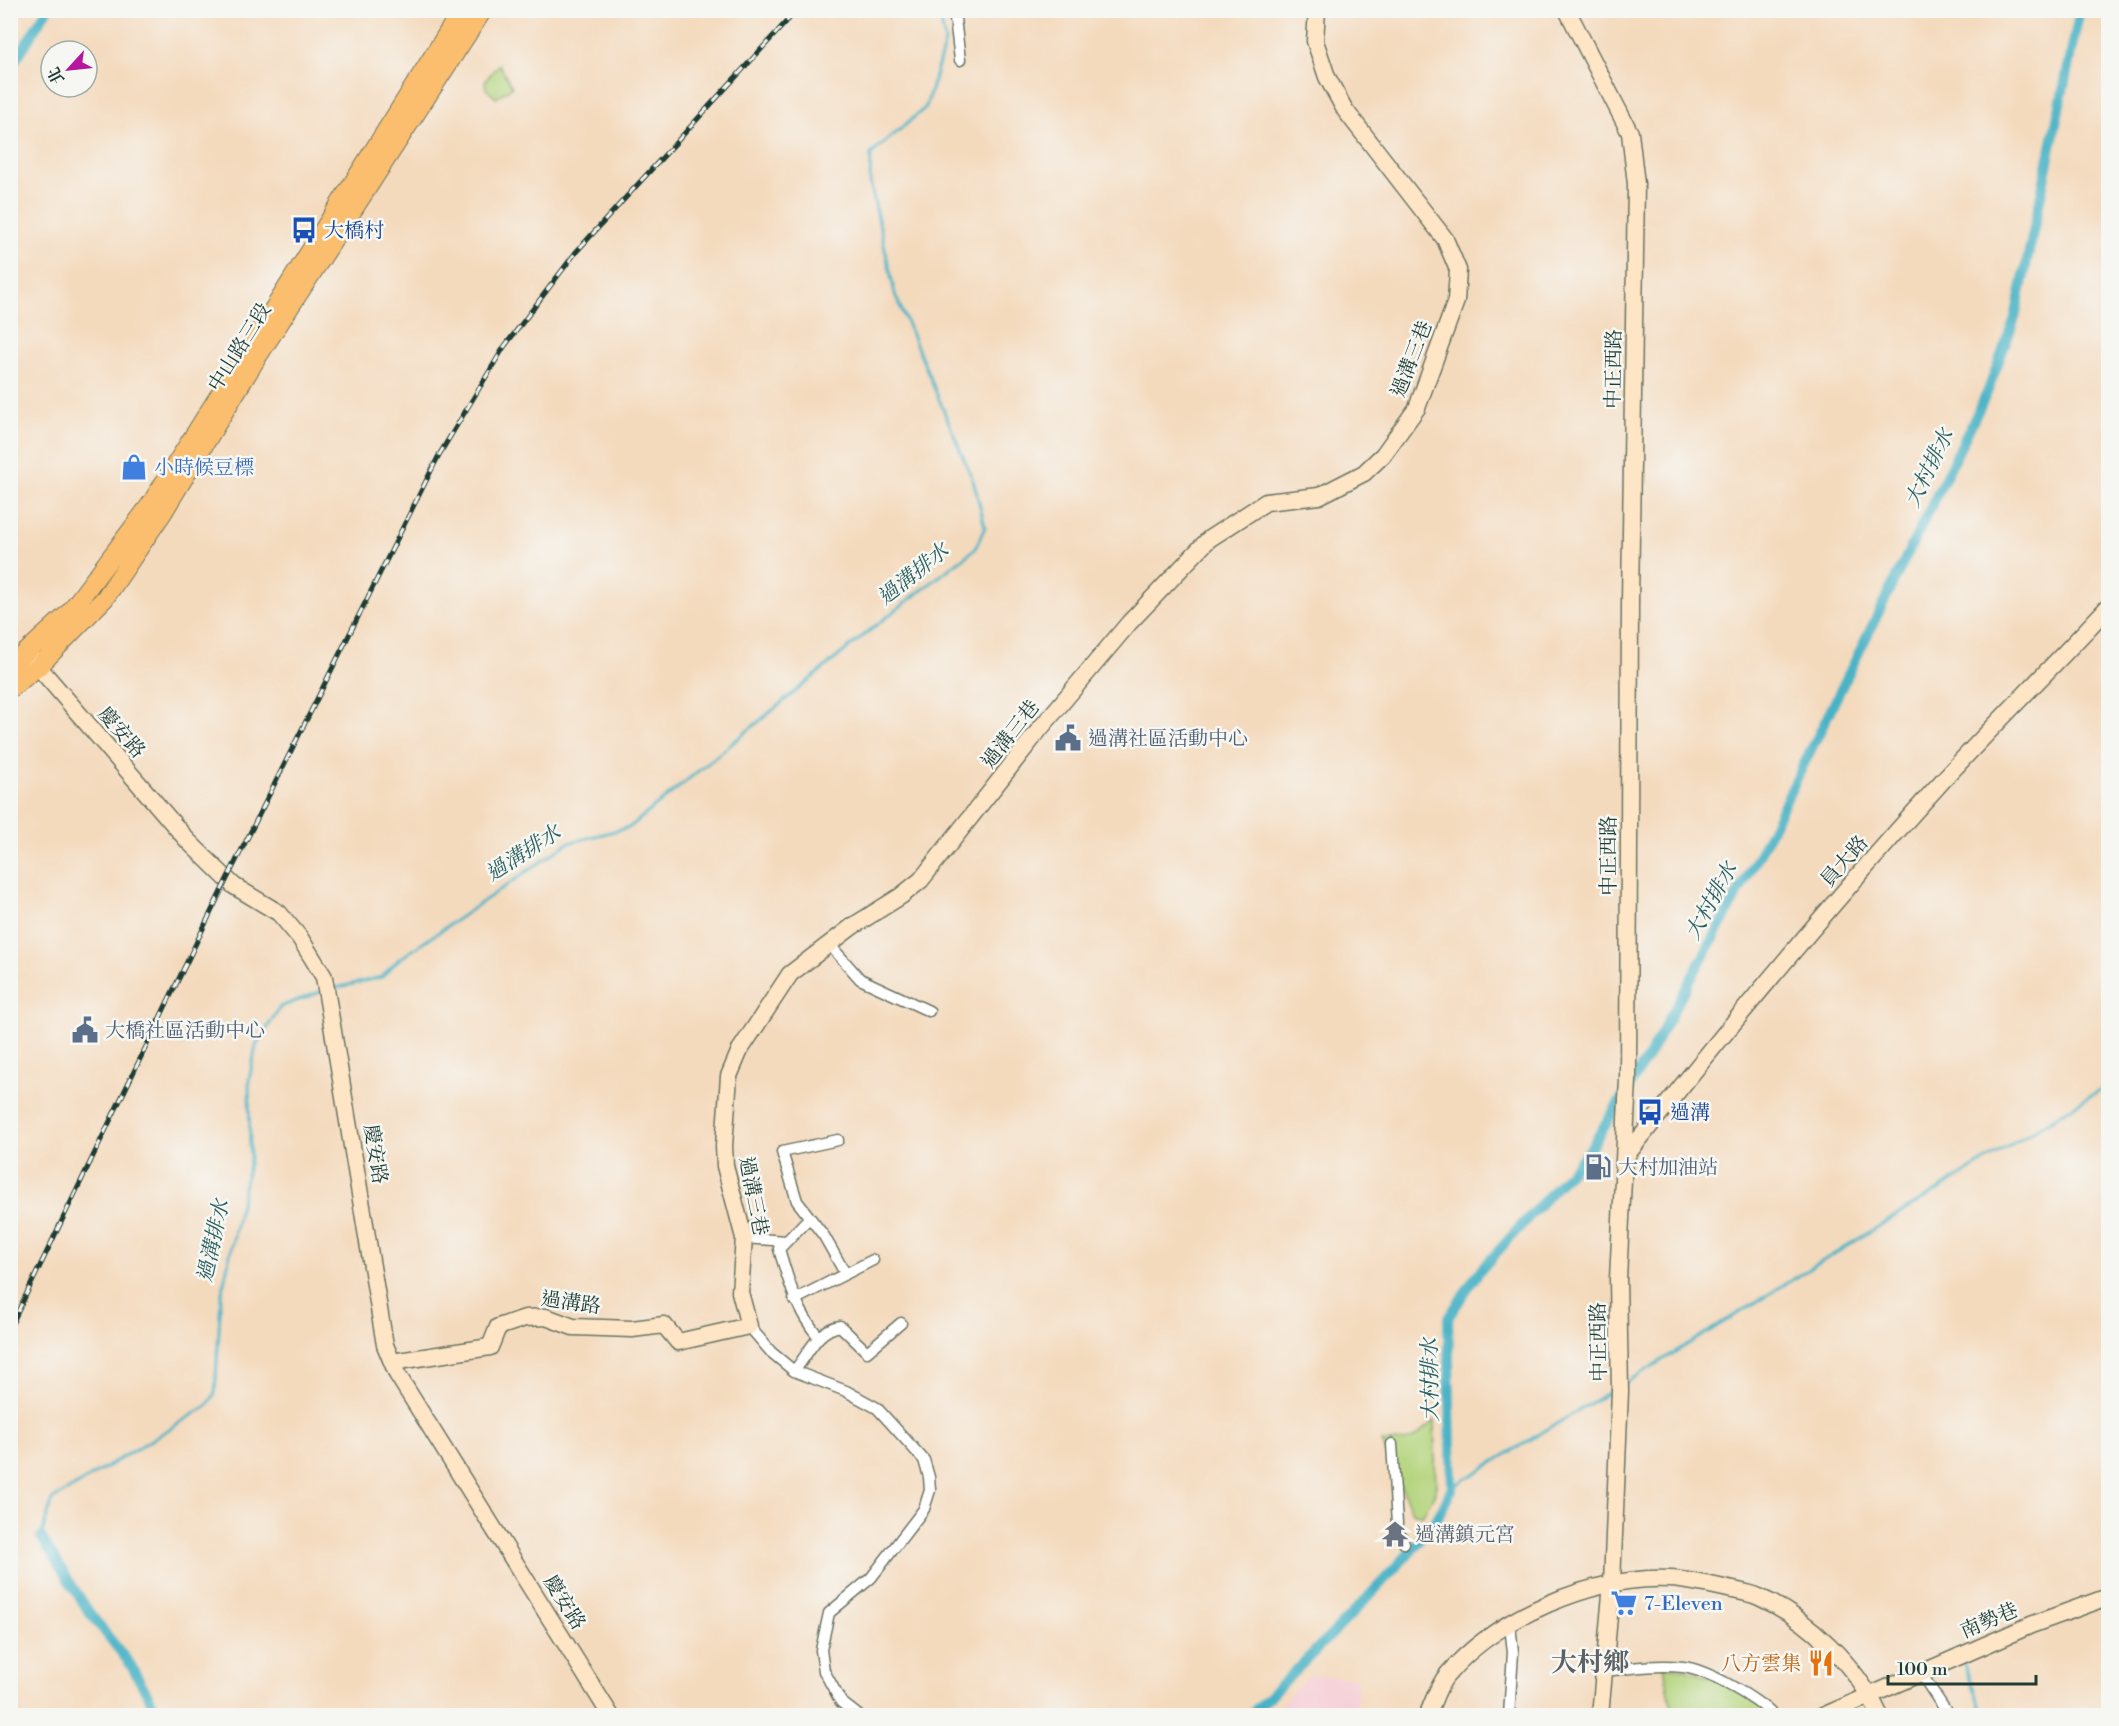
<svg xmlns="http://www.w3.org/2000/svg" width="2119" height="1726" font-family="'Libre Bodoni','Noto Serif TC',serif">
<style>
.built{fill:#f6cfd7}
.green{fill:#b3d47c;stroke:#698858;stroke-width:1.5}
.lines{fill:none;stroke-linecap:round;stroke-linejoin:round}
.stream{stroke:#48b3c6;stroke-width:3}
.canal{stroke:#48b3c6;stroke-width:10}
.street-casing{stroke:#6a7464;stroke-width:13}
.secondary-casing{stroke:#6a7464;stroke-width:19}
.primary-casing{stroke:#6a7464;stroke-width:20}
.street{stroke:#fff;stroke-width:10}
.secondary{stroke:#fde5c5;stroke-width:16}
.primary{stroke:#fabe6e;stroke-width:18}
.rail-casing{stroke:#1f3d34;stroke-width:5}
.rail{stroke:#f6f6f2;stroke-width:3;stroke-dasharray:9;stroke-linecap:butt}
.labels{text-anchor:middle;stroke-width:5;stroke-linejoin:round;paint-order:stroke}
.transit-label{font-size:20px;fill:#164399;stroke:#f6f6f2;text-anchor:start}
.street-label{font-size:20px;fill:#1f3d34;stroke:#f6f6f2}
.shop-label{font-size:20px;fill:#366cbe;stroke:#f6f6f2;text-anchor:start}
.service-label{font-size:20px;fill:#4e5e75;stroke:#f6f6f2;text-anchor:start}
.worship-label{font-size:20px;fill:#5b616d;stroke:#f6f6f2;text-anchor:start}
.food-label{font-size:20px;fill:#c56008;stroke:#f6f6f2;text-anchor:end}
.water-label{font-size:21px;font-style:italic;fill:#2b6060;stroke:#f6f6f2}
.district-label{font-size:26px;font-weight:bold;fill:#5c6166;stroke:#f6f6f2}
</style>
<rect width="100%" height="100%" fill="#f6f6f2"/>
<filter id="ink" filterUnits="userSpaceOnUse"><feTurbulence type="fractalNoise" baseFrequency=".0167" numOctaves="2"/><feDisplacementMap in="SourceGraphic" scale="12" xChannelSelector="R" yChannelSelector="G"/><feConvolveMatrix kernelMatrix="1 2 1 2 8 2 1 2 1" color-interpolation-filters="sRGB"/></filter>
<filter id="wash" filterUnits="userSpaceOnUse"><feTurbulence type="fractalNoise" baseFrequency=".008" numOctaves="4" result="noise"/><feDisplacementMap in="SourceGraphic" scale="24" xChannelSelector="R" yChannelSelector="G"/><feGaussianBlur stdDeviation="1.35" result="paint"/><feColorMatrix in="noise" values="0 0 0 0 0 0 0 0 0 0 0 0 0 0 0 0 0 1.4 0 .05"/><feComposite in="paint" operator="in"/></filter>
<g filter="url(#wash)">
<rect width="100%" height="100%" fill="#f4dabd"/>
<path class="built" d="M1310,1675L1358,1679L1356,1707L1382,1715H1270Z"/>
<path class="green" d="M499,64L512,87L496,98L486,89L485,81Z
M1434,1420L1436,1491L1422,1516L1412,1512L1382,1442C1409,1443 1416,1440 1434,1420Z
M1664,1666C1706,1669 1741,1691 1774,1715H1673Z"/>
<g class="lines">
<path class="stream" d="M332,989L382,977L398,960L568,843L630,827L879,623L975,549L985,527L974,483L895,294L870,182L871,154L926,107L945,42L939,10
M1625,1383L2108,1085
M1452,1487L1614,1389
M41,1537L52,1500L207,1406L215,1394L221,1297L250,1159L249,1080L256,1046L280,1007L320,992
M1963,1661L1984,1716"/>
<path class="canal" d="M10,69L47,10
M41,1537L89,1612L130,1664L160,1716
M1249,1716C1294,1672 1339,1629 1382,1582C1409,1553 1439,1525 1452,1487L1448,1318L1478,1273L1588,1152L1649,1055L1761,851L1987,393L2015,318L2080,10"/>
</g>
</g>
<g filter="url(#ink)">
<g class="lines">
<g class="street-casing">
<path id="street" d="M954,10L960,60
M829,944L860,979L929,1011
M838,1140L782,1152L797,1201L824,1236L845,1273
M809,1218L779,1249C789,1282 796,1310 818,1336
M744,1238L786,1241
M794,1300L873,1260
M749,1326L771,1352L794,1371L846,1391L877,1408L924,1460L929,1477L930,1490L924,1509L871,1578L829,1613L821,1650L824,1671L841,1702L859,1716
M794,1371C809,1354 816,1330 840,1326L867,1352L901,1323
M1392,1444L1397,1524
M1402,1537L1404,1543
M1604,1671C1630,1668 1657,1664 1683,1667C1708,1670 1756,1698 1774,1716
M1920,1672L1949,1716
M1509,1716L1513,1652L1510,1625"/>
</g>
<g class="secondary-casing">
<path id="secondary" d="M1567,10L1630,133L1636,184L1630,603L1628,1080L1618,1279L1620,1391L1612,1583L1600,1716
M30,657L188,841L234,886L279,913L300,938L324,977L385,1345L397,1374L611,1716
M1625,1157C1725,1031 1828,907 1936,788C1992,726 2052,668 2108,607
M392,1362L490,1347L498,1327L525,1318L546,1317L573,1327L632,1329L664,1325L678,1342L749,1326L740,1292L744,1238L725,1166L724,1146L729,1076L740,1050L790,974L853,926L901,896L921,880L1039,730L1129,623L1209,539L1266,502L1319,496L1364,473L1383,455L1417,408L1456,301L1458,270L1445,239L1345,110L1327,77L1315,41L1317,10
M1427,1716C1433,1703 1438,1685 1447,1675C1496,1617 1594,1575 1670,1579C1688,1580 1706,1584 1724,1588C1735,1591 1748,1592 1759,1597C1809,1619 1857,1666 1880,1716
M1823,1716L2031,1625L2108,1597"/>
</g>
<g class="primary-casing">
<path id="primary" d="M10,667L69,613L150,505L462,10
M10,689L39,666L105,598L162,514L258,356L483,10"/>
</g>
<use href="#street" class="street"/>
<use href="#secondary" class="secondary"/>
<use href="#primary" class="primary"/>
<g class="rail-casing">
<path id="rail" d="M10,1328L227,879L439,455L504,347L576,252L797,10"/>
</g>
<use href="#rail" class="rail"/>
</g>
</g>
<defs>
<g id="bus-bare" transform="scale(2.07)"><path d="M-5-6H5V4H4V6H2V4H-2V6H-4V4H-5ZM-3.5-4V0h7V-4ZM-3.5 1.2v1.5H-2V1.2ZM2 1.2v1.5H3.5V1.2Z" fill="#1a4fb4" stroke="#f6f6f2" stroke-width="2.5" paint-order="stroke"/></g>
<g id="shop-bare" transform="scale(2.07)"><path d="M-5-2.5h2.3a2.7 3.5 0 0 1 5.4 0H5L5.5 6h-11ZM-1.5-2.5h3a1.5 2.3 0 0 0-3 0Z" fill="#3f7fe0" stroke="#f6f6f2" stroke-width="2.5" paint-order="stroke"/></g>
<g id="civic-bare" transform="scale(2.07)"><path d="M-.6-6.5H3V-4.5H.6V-3L4-1V1h2V6H-6V1h2V-1L-.6-3ZM-1.2 2.5V6h2.4V2.5Z" fill="#5c6f8a" stroke="#f6f6f2" stroke-width="2.5" paint-order="stroke"/></g>
<g id="fuel-bare" transform="scale(2.07)"><path d="M-5.5-6h7V0h2V4h1.3V-2.5L3-4.5l.8-.8L6-3V5H2.5V1h-1V6h-7ZM-4.2-4.7v3.2H.2V-4.7Z" fill="#5c6f8a" stroke="#f6f6f2" stroke-width="2.5" paint-order="stroke"/></g>
<g id="temple-bare" transform="scale(2.07)"><path d="M0-6L5-2H3V0L6.5 2.5H4V6H1.5V3h-3V6H-4V2.5H-6.5L-3 0V-2H-5Z" fill="#6b7280" stroke="#f6f6f2" stroke-width="2.5" paint-order="stroke"/></g>
<g id="supermarket-bare" transform="scale(2.07)"><path d="M-6-5.5h2.5l.6 2H6L4.5 2H-2.5L-4.4-4H-6ZM-1.5 3.2a1.3 1.3 0 1 0 .1 0ZM3 3.2a1.3 1.3 0 1 0 .1 0Z" fill="#3f7fe0" stroke="#f6f6f2" stroke-width="2.5" paint-order="stroke"/></g>
<g id="restaurant-bare" transform="scale(2.07)"><path d="M-5-6h1v4h1v-4h1v4h1v-4h1v5L-1.5 .5V6h-2V.5L-5-1ZM5-6V6H3V1.5H1.5Q1.5-4 5-6Z" fill="#e8710a" stroke="#f6f6f2" stroke-width="2.5" paint-order="stroke"/></g>
</defs>
<g fill-rule="evenodd">
<use href="#bus-bare" x="304" y="230"/>
<use href="#shop-bare" x="134" y="467"/>
<use href="#civic-bare" x="1068" y="738"/>
<use href="#civic-bare" x="85" y="1030"/>
<use href="#bus-bare" x="1650" y="1112"/>
<use href="#fuel-bare" x="1598" y="1167"/>
<use href="#temple-bare" x="1395" y="1534"/>
<use href="#supermarket-bare" x="1624" y="1603"/>
<use href="#restaurant-bare" x="1821" y="1663"/>
</g>
<g class="labels">
<g class="transit-label">
<text x="324" y="237">大橋村</text>
<text x="1670" y="1119">過溝</text>
</g>
<g class="street-label">
<text transform="translate(239 347) rotate(-58)" y="7">中山路三段</text>
<text transform="translate(1411 359) rotate(-69)" y="7">過溝三巷</text>
<text transform="translate(1613 369) rotate(-89)" y="7">中正西路</text>
<text transform="translate(122 732) rotate(49)" y="7">慶安路</text>
<text transform="translate(1010 734) rotate(-52)" y="7">過溝三巷</text>
<text transform="translate(1608 856) rotate(-90)" y="7">中正西路</text>
<text transform="translate(1844 861) rotate(-49)" y="7">員大路</text>
<text transform="translate(376 1154) rotate(81)" y="7">慶安路</text>
<text transform="translate(754 1196) rotate(79)" y="7">過溝三巷</text>
<text transform="translate(571 1302) rotate(8)" y="7">過溝路</text>
<text transform="translate(1598 1342) rotate(-91)" y="7">中正西路</text>
<text transform="translate(565 1602) rotate(58)" y="7">慶安路</text>
<text transform="translate(1989 1620) rotate(-23)" y="7">南勢巷</text>
</g>
<g class="shop-label">
<text x="154" y="474">小時候豆標</text>
<text x="1644" y="1610">7-Eleven</text>
</g>
<g class="service-label">
<text x="1088" y="745">過溝社區活動中心</text>
<text x="105" y="1037">大橋社區活動中心</text>
<text x="1618" y="1174">大村加油站</text>
</g>
<g class="worship-label">
<text x="1415" y="1541">過溝鎮元宮</text>
</g>
<g class="food-label">
<text x="1801" y="1670">八方雲集</text>
</g>
<g class="water-label">
<text transform="translate(1929 468) rotate(-64)" y="7">大村排水</text>
<text transform="translate(913 574) rotate(-39)" y="7">過溝排水</text>
<text transform="translate(523 853) rotate(-33)" y="7">過溝排水</text>
<text transform="translate(1711 901) rotate(-61)" y="7">大村排水</text>
<text transform="translate(213 1241) rotate(-78)" y="7">過溝排水</text>
<text transform="translate(1430 1380) rotate(-91)" y="7">大村排水</text>
</g>
<g class="district-label">
<text x="1590" y="1671">大村鄉</text>
</g>
</g>
<rect width="2119" height="1726" fill="none" stroke="#f6f6f2" stroke-width="36"/>
<g transform="translate(69 69) rotate(243)"><circle r="28" fill="#f6f6f2" stroke="#a0aca6" stroke-width="1.5"/>
<path d="M0-4.5L10 22L0 15L-10 22Z" fill="#b5179e"/>
<text y="-9" font-size="16" font-weight="bold" text-anchor="middle" fill="#1f3d34">北</text>
</g>
<path d="M1888 1675v9h148v-9" fill="none" stroke="#1f3d34" stroke-width="3"/>
<text x="1897" y="1675" font-size="18" fill="#1f3d34" stroke="#f6f6f2" stroke-width="4.5" paint-order="stroke">100 m</text>
</svg>
